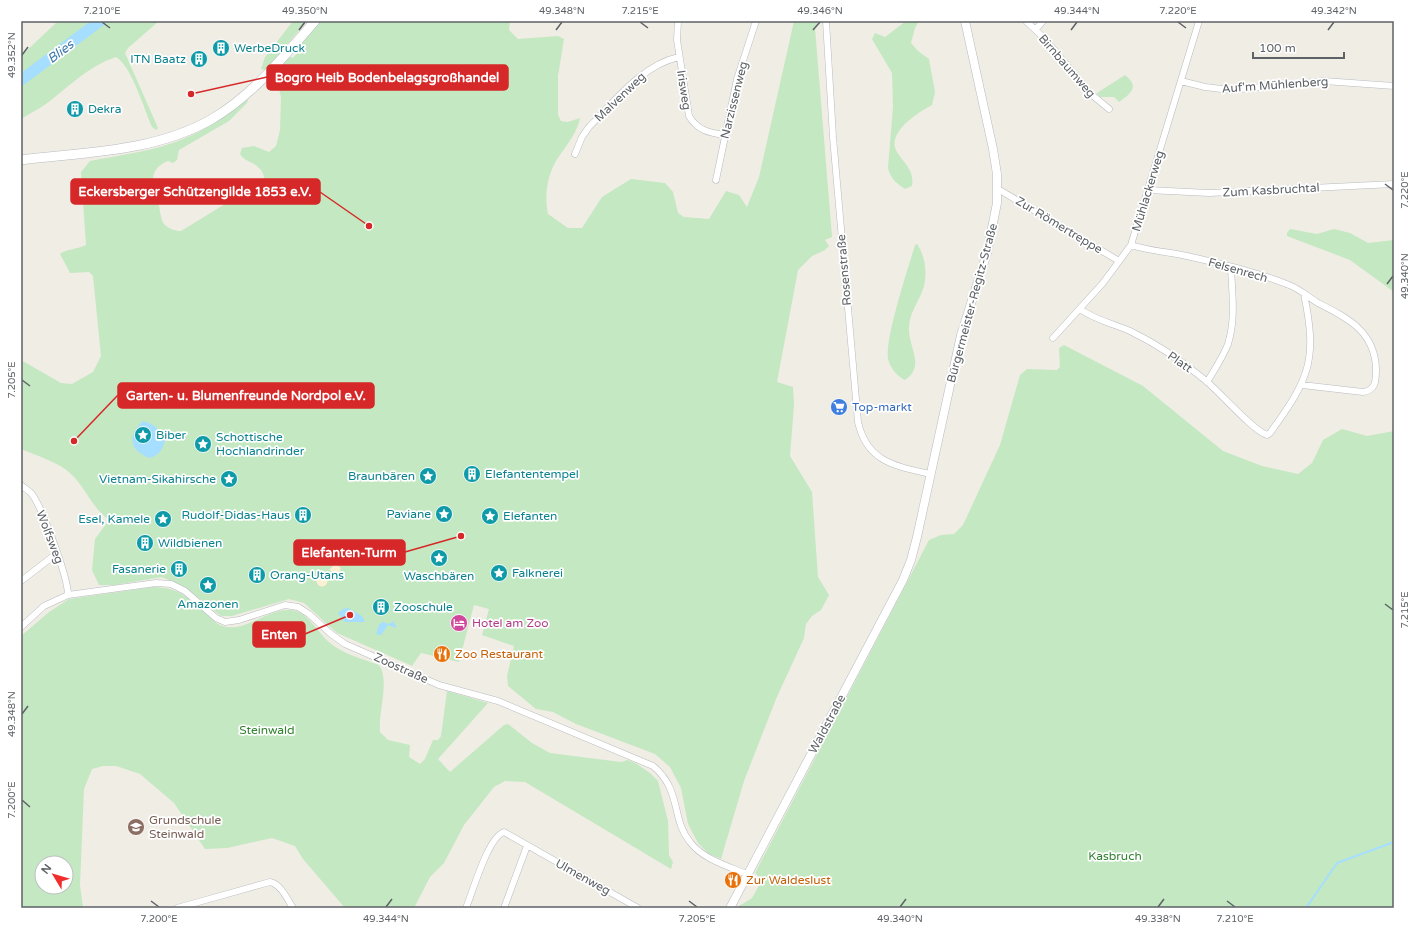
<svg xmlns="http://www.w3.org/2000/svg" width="1415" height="929" font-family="'Varela Round',sans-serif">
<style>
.green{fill:#c4e8c1;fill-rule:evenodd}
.sand{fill:#fcf0d4}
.water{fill:#a6deff}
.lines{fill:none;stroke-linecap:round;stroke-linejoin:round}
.stream{stroke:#a6deff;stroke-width:2}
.river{stroke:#a6deff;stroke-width:11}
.minor-casing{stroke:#b8bbc0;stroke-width:7}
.tertiary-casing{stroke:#b8bbc0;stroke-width:9}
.secondary-casing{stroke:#b7bbc0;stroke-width:10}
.minor{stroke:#fff;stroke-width:6}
.tertiary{stroke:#fff;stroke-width:8}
.secondary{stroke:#fff;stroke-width:9}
.ticks{fill:none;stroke:#5d6266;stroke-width:1.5}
.labels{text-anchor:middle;stroke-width:3.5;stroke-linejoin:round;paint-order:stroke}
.culture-label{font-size:12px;fill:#0d838f;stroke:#fff;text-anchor:start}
.street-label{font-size:12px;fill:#5d6266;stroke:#fff}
.shop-label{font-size:12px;fill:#366cbe;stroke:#fff;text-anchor:start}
.hotel-label{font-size:12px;fill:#b23c85;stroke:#fff;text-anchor:start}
.food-label{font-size:12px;fill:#c56008;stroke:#fff;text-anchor:start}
.park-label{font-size:12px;fill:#328230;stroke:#fff}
.education-label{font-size:12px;fill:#785e54;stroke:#fff;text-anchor:start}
.water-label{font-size:13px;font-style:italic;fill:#3c7aad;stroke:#fff}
.leader{fill:none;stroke:#d62828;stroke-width:1.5}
.callout-dot{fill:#d62828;stroke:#fff;stroke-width:1.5}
.callout{fill:#d62828;stroke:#d62828;stroke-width:1.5}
.callout-label{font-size:13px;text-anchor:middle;font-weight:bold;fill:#fff}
.neatline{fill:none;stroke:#5d6266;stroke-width:1.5}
.ticks-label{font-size:10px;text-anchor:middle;fill:#5d6266}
</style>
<rect width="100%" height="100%" fill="#f0ede5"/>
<path class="green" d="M58,21H159L128,48L125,53L158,128L156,130L152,127C145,111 131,65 116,57C91,65 70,85 50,101C41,108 30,113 21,119V56Z
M293,21H307L269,66L265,70L261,69L265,57Z
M318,21H510L509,30L518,39L558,36L564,39L558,76V115L561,121L568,122L580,118C576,138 560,151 552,169C546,183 545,200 548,214L568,228H582L602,197L631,179L665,183L673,192L678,213L684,217L709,219L726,191L739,195L747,207L759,177L794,21H819L815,28L832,237L825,240L829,246L825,250L812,256L798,270L777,382L793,387L794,405L790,456L812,492L818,577L829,595L821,610L812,616L806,624L804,638L776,699L744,781L721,859L709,854L698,843L688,824L681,788L670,767L655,754L576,724L553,712L536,709L508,686L507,676L514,646L482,635L489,609L474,605L459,662L421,653L412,666L410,665L337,633L304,603L289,599L232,616H221L186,588L162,577L115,585H99L92,570L95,539L109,520C92,508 86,488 71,474C59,462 37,456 21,449V360L61,383L72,384L93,372L101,356L93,276L89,272L70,273L60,254C66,249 78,249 86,245L81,172L90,161C121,155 154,151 183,139C207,130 226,115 246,99L248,100L247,103L229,121L179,150L177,160L173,163L168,161C146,170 153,187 159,206C160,211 161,220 164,224C169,229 175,231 181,231L230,201L260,196C265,187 267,174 258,167C252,161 245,162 240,154L242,148L254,146L269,152L276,146L280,130L281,97L276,78L277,71L288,56L293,58L297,53L295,48Z
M906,21H919L915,28L911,43L918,51L929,59L935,92L932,105C920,111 887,132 896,150C902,162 915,169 912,186L905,189C897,184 890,178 888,168L893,107L892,73L872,39L875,33L885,37Z
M1125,75C1140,87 1131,93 1119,102L1114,97H1100L1097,93Z
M1290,229L1317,234L1334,229L1350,233L1368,243L1394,240V292L1350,260L1287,236V233Z
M917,244C926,257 928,277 922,292C916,306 908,316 909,332C911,351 924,367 905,380C898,377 890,368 888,359C885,337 908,269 915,245Z
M1064,345L1143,386L1223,451L1262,466L1298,474L1312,463L1323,440L1342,429L1367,436L1394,431V908H736L752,898L762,880L755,873L929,540L941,535L954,534L963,525L1000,445L1020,375L1027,369L1057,370L1060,367L1059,348Z
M153,587C180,588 186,596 205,613C211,618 215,623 222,626C246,633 266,609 290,610C307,610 318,633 329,642C342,654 363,659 379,665C390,680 378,713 380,732L388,740L410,745L409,757L420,764L425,759L433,740H438L441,736L447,691L488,703L438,759L450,772L504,725L508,724L532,743L550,753L621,762L628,760L637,764L650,773L658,781L668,821L669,855L673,862L671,869L525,782L505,781L494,787L464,825L444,863L430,877L414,908H345L303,859L295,846L272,838L227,848L205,849L174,803L140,774L116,766H103L92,769L84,789L80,885L83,908H21V636L49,612L69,599ZM42,863H66V887H42Z"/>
<path class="sand" d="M335,564L341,568L338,574L329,570Z
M316.5 581a5.5 5.5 0 1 1 11 0a5.5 5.5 0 1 1-11 0Z"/>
<path class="water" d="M143,421C155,424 159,429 165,440C163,449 159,456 149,458C129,449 127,437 143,421Z
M348,608L362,616L365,622H345L338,613L343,609Z
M393,621L396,626V628L388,625L381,635L376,634L379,625L382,622L390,624Z"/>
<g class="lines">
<path class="stream" d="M1306,908L1337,863L1394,842"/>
<path class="river" d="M21,80L100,21"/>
<g class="minor-casing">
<path id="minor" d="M678,21L677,40L689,116C697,130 709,133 725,135
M826,21L833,137L858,422C867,462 895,466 930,474
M1026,21L1044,38L1091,94L1109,109
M1036,29L1043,21
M1181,81L1205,87L1230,90L1324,81L1394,86
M575,154L582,137L589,127C615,101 642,65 679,57
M716,180L737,79L756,21
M998,189L1119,261
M1148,190L1209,193L1394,184
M1131,245C1149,251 1169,252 1187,256C1221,264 1257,272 1289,285C1300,289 1308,297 1318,303C1346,317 1375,331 1376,369C1376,381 1376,390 1363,392L1302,385
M1080,309C1095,320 1114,324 1130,331C1157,344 1182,361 1205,380C1220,392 1252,430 1267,435L1270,433C1309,379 1318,361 1304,294
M1053,338L1103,283L1131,245L1199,21
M1207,382C1215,369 1223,357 1228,344C1236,318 1232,293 1231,267
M21,485C24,488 28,490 31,493C42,506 68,578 68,595
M21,581L56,554
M21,627L44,606L68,595L156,583L171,584L185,591L216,618L225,622L239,620L285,605L298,607L309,614L331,634L345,644L439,685L498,701L653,766C682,790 671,819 690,842C704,860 728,866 749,875
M177,908L270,882C281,884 287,899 293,908
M466,908C473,891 488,837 504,832L638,908
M504,908L527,846"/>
</g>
<g class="tertiary-casing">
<path id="tertiary" d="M730,908L903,580L911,560L917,537L961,335L987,253L997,203V174L993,149L965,21"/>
</g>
<g class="secondary-casing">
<path id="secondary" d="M21,160C85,152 155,152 212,119C252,96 285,55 315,21"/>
</g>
<use href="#minor" class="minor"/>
<use href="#tertiary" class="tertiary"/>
<use href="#secondary" class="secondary"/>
</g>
<path class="ticks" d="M102,22L110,28M640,22L648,28M1178,22L1186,28M299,30L305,22M556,30L562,22M813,30L820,22M1071,30L1077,22M1328,30L1334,22M22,55L28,47M1385,184L1393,190M1387,284L1393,276M22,380L30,386M1385,604L1393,610M22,714L28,706M22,800L30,807M151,901L159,907M689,901L697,907M1227,901L1235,907M386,907L392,899M900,907L906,899M1158,907L1164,899"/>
<defs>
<g id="building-disc" transform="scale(0.9)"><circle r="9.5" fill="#0f9aa8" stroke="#fff"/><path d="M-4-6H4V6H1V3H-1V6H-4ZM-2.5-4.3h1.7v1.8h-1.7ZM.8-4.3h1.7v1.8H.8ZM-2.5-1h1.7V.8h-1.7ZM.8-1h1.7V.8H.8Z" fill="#fff"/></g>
<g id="supermarket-disc" transform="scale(0.9)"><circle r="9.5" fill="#3f7fe0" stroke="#fff"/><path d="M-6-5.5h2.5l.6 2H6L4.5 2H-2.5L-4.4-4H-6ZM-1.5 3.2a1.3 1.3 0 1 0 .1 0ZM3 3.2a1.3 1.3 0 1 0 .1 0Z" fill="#fff"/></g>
<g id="sight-disc" transform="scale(0.9)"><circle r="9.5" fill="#0f9aa8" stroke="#fff"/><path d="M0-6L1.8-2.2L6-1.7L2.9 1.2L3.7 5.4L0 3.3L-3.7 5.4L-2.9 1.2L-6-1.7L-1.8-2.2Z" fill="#fff"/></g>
<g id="hotel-disc" transform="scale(0.9)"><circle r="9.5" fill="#d1479c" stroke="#fff"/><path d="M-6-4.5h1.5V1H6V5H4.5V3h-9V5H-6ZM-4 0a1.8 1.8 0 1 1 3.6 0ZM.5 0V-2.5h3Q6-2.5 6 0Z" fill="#fff"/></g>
<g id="restaurant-disc" transform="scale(0.9)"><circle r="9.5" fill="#e8710a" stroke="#fff"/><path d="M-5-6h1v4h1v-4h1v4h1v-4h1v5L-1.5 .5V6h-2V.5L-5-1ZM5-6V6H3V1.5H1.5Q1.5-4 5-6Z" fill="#fff"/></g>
<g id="school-disc" transform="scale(0.9)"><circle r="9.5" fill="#8d6e63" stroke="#fff"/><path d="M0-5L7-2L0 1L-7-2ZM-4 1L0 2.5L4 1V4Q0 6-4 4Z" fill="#fff"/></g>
</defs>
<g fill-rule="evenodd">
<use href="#building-disc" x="221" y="48"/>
<use href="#building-disc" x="199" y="59"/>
<use href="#building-disc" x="75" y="109"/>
<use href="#supermarket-disc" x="839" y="407"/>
<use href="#sight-disc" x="143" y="435"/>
<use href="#sight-disc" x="203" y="444"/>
<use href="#building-disc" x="472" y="474"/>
<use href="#sight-disc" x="428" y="476"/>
<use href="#sight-disc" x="229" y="479"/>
<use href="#sight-disc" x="444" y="514"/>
<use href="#building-disc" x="303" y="515"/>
<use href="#sight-disc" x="490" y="516"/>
<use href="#sight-disc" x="163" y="519"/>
<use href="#building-disc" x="145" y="543"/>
<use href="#sight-disc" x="439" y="558"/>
<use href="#building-disc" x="179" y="569"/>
<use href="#sight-disc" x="499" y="573"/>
<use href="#building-disc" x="257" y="575"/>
<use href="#sight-disc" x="208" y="585"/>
<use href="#building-disc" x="381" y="607"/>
<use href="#hotel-disc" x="459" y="623"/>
<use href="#restaurant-disc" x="442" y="654"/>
<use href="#school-disc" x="136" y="827"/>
<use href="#restaurant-disc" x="733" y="880"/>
</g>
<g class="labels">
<g class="culture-label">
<text x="234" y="52">WerbeDruck</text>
<text x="186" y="63" text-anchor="end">ITN Baatz</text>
<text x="88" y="113">Dekra</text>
<text x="156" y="439">Biber</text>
<text x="216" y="441">Schottische<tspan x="216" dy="14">Hochlandrinder</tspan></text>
<text x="485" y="478">Elefantentempel</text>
<text x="415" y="480" text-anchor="end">Braunbären</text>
<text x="216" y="483" text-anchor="end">Vietnam-Sikahirsche</text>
<text x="431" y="518" text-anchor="end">Paviane</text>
<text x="290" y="519" text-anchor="end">Rudolf-Didas-Haus</text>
<text x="503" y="520">Elefanten</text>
<text x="150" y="523" text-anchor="end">Esel, Kamele</text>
<text x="158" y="547">Wildbienen</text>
<text x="166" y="573" text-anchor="end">Fasanerie</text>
<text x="512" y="577">Falknerei</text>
<text x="270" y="579">Orang-Utans</text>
<text x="439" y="580" text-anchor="middle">Waschbären</text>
<text x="208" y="608" text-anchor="middle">Amazonen</text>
<text x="394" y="611">Zooschule</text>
</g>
<g class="street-label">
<text transform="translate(1067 66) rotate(49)" y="4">Birnbaumweg</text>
<text transform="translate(1275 85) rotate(-4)" y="4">Auf'm Mühlenberg</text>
<text transform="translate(684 90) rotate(81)" y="4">Irisweg</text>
<text transform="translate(620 97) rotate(-44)" y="4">Malvenweg</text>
<text transform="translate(734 100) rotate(-76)" y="4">Narzissenweg</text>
<text transform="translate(1271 190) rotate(-3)" y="4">Zum Kasbruchtal</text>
<text transform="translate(1148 191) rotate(-73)" y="4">Mühlackerweg</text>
<text transform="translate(1059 225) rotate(31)" y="4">Zur Römertreppe</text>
<text transform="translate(844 270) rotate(-95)" y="4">Rosenstraße</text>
<text transform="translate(1238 270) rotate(16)" y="4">Felsenrech</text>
<text transform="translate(972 303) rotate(-75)" y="4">Bürgermeister-Regitz-Straße</text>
<text transform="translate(1180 362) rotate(35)" y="4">Platt</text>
<text transform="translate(50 537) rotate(69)" y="4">Wolfsweg</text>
<text transform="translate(401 668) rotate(24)" y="4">Zoostraße</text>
<text transform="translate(827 724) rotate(-62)" y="4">Waldstraße</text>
<text transform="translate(583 877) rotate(29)" y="4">Ulmenweg</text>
</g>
<g class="shop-label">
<text x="852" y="411">Top-markt</text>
</g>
<g class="hotel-label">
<text x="472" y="627">Hotel am Zoo</text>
</g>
<g class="food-label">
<text x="455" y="658">Zoo Restaurant</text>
<text x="746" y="884">Zur Waldeslust</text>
</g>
<g class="park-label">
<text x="267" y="734">Steinwald</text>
<text x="1115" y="860">Kasbruch</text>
</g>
<g class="education-label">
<text x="149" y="824">Grundschule<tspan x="149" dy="14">Steinwald</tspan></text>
</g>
<g class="water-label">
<text transform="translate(60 51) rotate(-37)" y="5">Blies</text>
</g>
</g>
<path class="leader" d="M191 94L267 77M369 226L320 192M74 441L118 395M461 536L405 552M350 615L305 634"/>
<g class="callout-dot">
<circle cx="191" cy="94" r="4"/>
<circle cx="369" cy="226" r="4"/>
<circle cx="74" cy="441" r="4"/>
<circle cx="461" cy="536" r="4"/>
<circle cx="350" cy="615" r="4"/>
</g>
<g class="callout">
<rect x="267" y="65" width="241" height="25" rx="4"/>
<rect x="71" y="179" width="249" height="25" rx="4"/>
<rect x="118" y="383" width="256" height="25" rx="4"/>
<rect x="294" y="540" width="111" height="25" rx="4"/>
<rect x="253" y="622" width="52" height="25" rx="4"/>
</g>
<g class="callout-label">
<text x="387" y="82">Bogro Heib Bodenbelagsgroßhandel</text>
<text x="195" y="196">Eckersberger Schützengilde 1853 e.V.</text>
<text x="246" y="400">Garten- u. Blumenfreunde Nordpol e.V.</text>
<text x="349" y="557">Elefanten-Turm</text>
<text x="279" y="639">Enten</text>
</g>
<rect width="1415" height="929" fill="none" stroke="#ffffff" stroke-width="44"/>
<g transform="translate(54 875) rotate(308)"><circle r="19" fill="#ffffff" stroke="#bec0c2"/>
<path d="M0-3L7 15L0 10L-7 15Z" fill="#f02d2b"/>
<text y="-6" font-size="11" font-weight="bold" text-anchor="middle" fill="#5d6266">N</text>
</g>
<path d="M1253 52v6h91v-6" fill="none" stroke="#5d6266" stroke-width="2"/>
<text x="1259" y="52" font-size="12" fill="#5d6266" stroke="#ffffff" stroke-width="3" paint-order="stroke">100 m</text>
<rect x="22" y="22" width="1371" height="885" class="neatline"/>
<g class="ticks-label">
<text x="102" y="14">7.210°E</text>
<text x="305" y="14">49.350°N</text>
<text x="562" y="14">49.348°N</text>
<text x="640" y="14">7.215°E</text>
<text x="820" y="14">49.346°N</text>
<text x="1077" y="14">49.344°N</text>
<text x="1178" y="14">7.220°E</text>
<text x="1334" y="14">49.342°N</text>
<text transform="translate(11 55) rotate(-90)" y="4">49.352°N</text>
<text transform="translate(1404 190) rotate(-90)" y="4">7.220°E</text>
<text transform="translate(1404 276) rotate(-90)" y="4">49.340°N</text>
<text transform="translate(11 380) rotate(-90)" y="4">7.205°E</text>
<text transform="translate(1404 610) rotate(-90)" y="4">7.215°E</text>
<text transform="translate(11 714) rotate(-90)" y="4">49.348°N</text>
<text transform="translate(11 800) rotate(-90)" y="4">7.200°E</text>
<text x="159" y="922">7.200°E</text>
<text x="386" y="922">49.344°N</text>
<text x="697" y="922">7.205°E</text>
<text x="900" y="922">49.340°N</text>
<text x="1158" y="922">49.338°N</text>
<text x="1235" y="922">7.210°E</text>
</g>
</svg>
